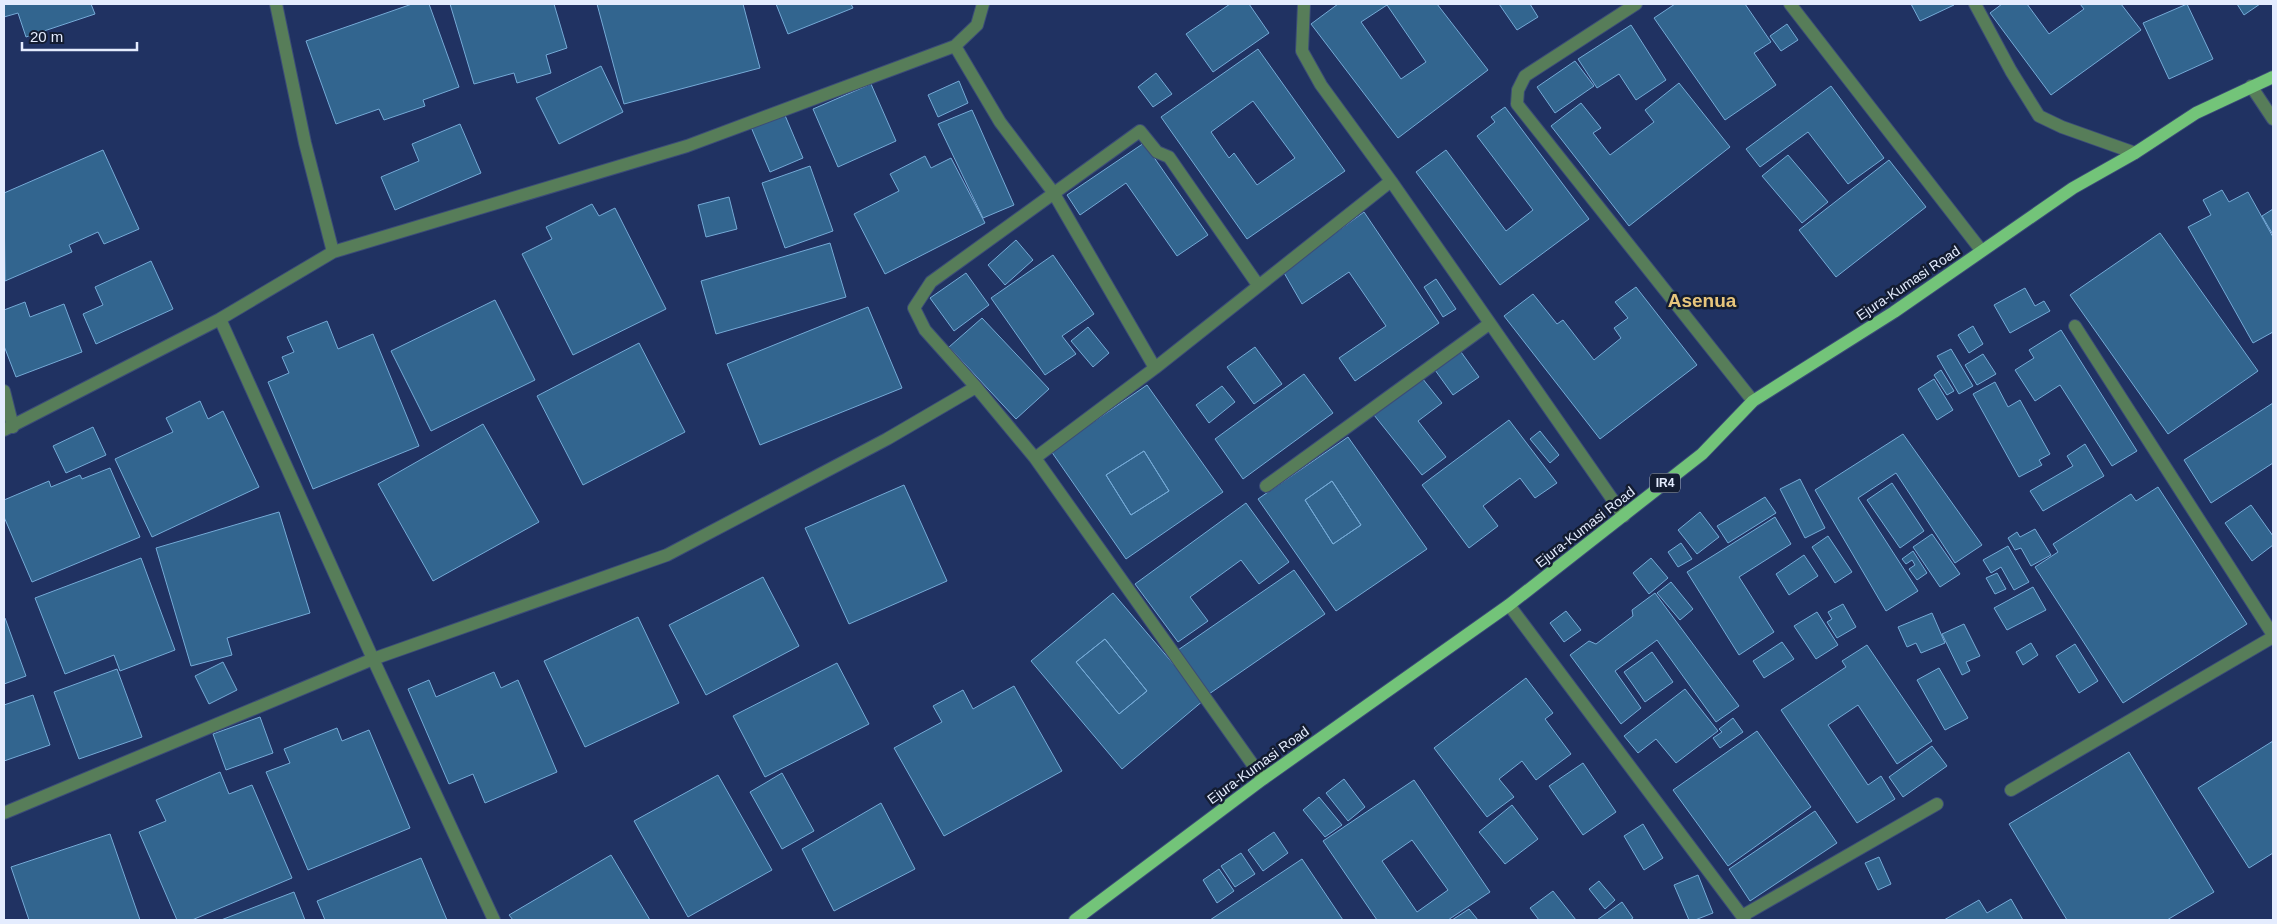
<svg xmlns="http://www.w3.org/2000/svg" width="2277" height="924" font-family="Arial,sans-serif">
<style>
.building{fill:#32658f;stroke:#75aad7;fill-rule:evenodd}
.lines{fill:none;stroke-linecap:round;stroke-linejoin:round}
.minor-casing{stroke:#3b4c78;stroke-width:14}
.major-casing{stroke:#3b4c78;stroke-width:14}
.minor{stroke:#577d59;stroke-width:12}
.major{stroke:#73c479;stroke-width:12}
.labels{text-anchor:middle;stroke-width:5;stroke-linejoin:round;paint-order:stroke}
.shield{fill:#131c31;stroke:#a5aec0;stroke-width:1}
.shield-label{font-size:12px;font-weight:bold;fill:#e4ecfe}
.street-label{font-size:14px;fill:#e4ecfe;stroke:#131c31}
.district-label{font-size:19px;font-weight:bold;fill:#e7c57c;stroke:#131c31}
</style>
<rect width="100%" height="100%" fill="#203262"/>
<path class="building" d="M4,4H91L95,14L26,37L18,13L4,17Z
M412,4H429L459,87L423,100L425,106L384,120L379,109L336,124L306,41Z
M450,4H554L567,48L546,55L551,73L517,83L514,73L474,84Z
M597,4H743L760,68L624,104Z
M776,4H851L853,8L788,34Z
M1230,4H1249L1269,33L1213,72L1186,34Z
M1338,4H1437L1488,70L1398,138L1311,24ZM1387,5L1426,62L1401,79L1361,22Z
M1499,4H1530L1538,17L1517,30Z
M1675,4H1745L1771,42L1754,53L1776,85L1725,120L1654,18Z
M1911,4H1954V5L1920,21Z
M2002,4H2027L2049,34L2084,9L2080,4H2121L2141,30L2051,95L1990,13Z
M2187,4L2213,59L2169,79L2143,23Z
M2237,4H2260L2244,15Z
M1787,24L1798,40L1781,51L1770,36Z
M1631,25L1666,80L1636,100L1619,74L1597,88L1578,59Z
M1258,49L1345,171L1247,239L1161,117ZM1253,101L1295,158L1257,185L1234,153L1229,158L1211,132Z
M1575,61L1594,86L1555,113L1537,87Z
M601,66L623,112L559,144L536,98Z
M1156,73L1172,94L1153,107L1138,87Z
M959,81L968,103L938,117L928,95Z
M1679,83L1730,147L1629,226L1551,126L1581,103L1601,128L1593,133L1610,155L1654,122L1645,110Z
M871,84L896,141L838,167L813,109Z
M1831,86L1884,158L1848,184L1808,132L1760,167L1746,149Z
M1505,107L1589,219L1500,285L1416,172L1446,150L1506,231L1533,210L1477,136L1495,122L1491,117Z
M972,110L1014,205L983,218L938,124Z
M784,113L803,158L770,172L751,127Z
M460,124L481,173L395,210L381,177L419,161L412,144Z
M1144,143L1208,235L1177,256L1126,183L1080,215L1067,195Z
M103,150L139,229L104,244L98,232L69,245L72,252L5,281L4,193Z
M1788,155L1828,202L1802,223L1762,176Z
M925,156L931,168L951,158L985,223L885,274L854,214L899,191L890,174Z
M1889,160L1926,207L1836,277L1799,230Z
M810,166L833,231L785,248L762,183Z
M2222,190L2229,202L2248,192L2273,237V332L2253,343L2188,227L2211,215L2203,200Z
M729,197L737,229L706,237L698,205Z
M592,204L599,216L615,208L666,309L573,355L522,254L552,239L546,227Z
M2273,209V232L2272,233L2262,216Z
M1364,212L1439,323L1355,381L1339,358L1386,326L1349,272L1302,304L1283,271Z
M2160,233L2258,371L2168,434L2070,295Z
M1016,240L1033,260L1005,285L988,265Z
M830,243L846,297L716,334L701,281Z
M1053,255L1094,314L1062,336L1076,354L1045,375L991,298Z
M151,261L173,309L96,344L83,314L103,305L95,287Z
M966,273L989,305L954,331L930,298Z
M1436,279L1456,309L1443,317L1424,287Z
M1636,287L1697,365L1600,439L1504,316L1533,294L1557,324L1563,320L1594,360L1621,338L1614,328L1628,318L1615,302Z
M2025,288L2035,306L2044,301L2050,311L2010,333L1994,305Z
M495,300L535,380L431,431L391,351Z
M25,302L30,317L64,304L82,352L16,377L4,346V310Z
M868,307L902,388L760,445L727,364Z
M982,318L1049,389L1016,419L949,347Z
M327,321L338,349L373,334L419,446L313,489L268,382L289,373L282,357L294,352L287,337Z
M1973,326L1983,344L1969,353L1958,335Z
M1088,327L1109,353L1093,367L1071,341Z
M2061,330L2137,451L2112,466L2060,385L2035,401L2015,370L2034,358L2029,350Z
M639,343L685,432L583,485L537,396Z
M1255,347L1282,384L1254,404L1227,367Z
M1951,349L1973,386L1959,394L1937,356Z
M1461,352L1479,377L1453,395L1435,370Z
M1983,354L1996,374L1977,385L1965,365Z
M1941,370L1954,391L1947,395L1934,375Z
M1304,374L1333,413L1243,479L1215,439Z
M1422,378L1442,403L1418,421L1446,457L1422,475L1374,415Z
M1934,379L1953,410L1937,420L1918,389Z
M1995,382L2008,407L2020,400L2050,454L2039,460L2042,465L2019,477L1973,394Z
M1147,385L1223,492L1126,559L1051,451ZM1144,451L1169,491L1131,515L1106,475Z
M1222,386L1235,402L1209,423L1196,405Z
M200,401L208,419L223,411L259,487L152,537L115,459L173,432L166,418Z
M2273,403V463L2211,503L2184,460Z
M1509,420L1557,483L1535,498L1520,478L1483,506L1498,526L1469,548L1422,485Z
M483,424L539,522L433,581L378,484Z
M93,427L106,455L66,473L53,446Z
M1540,431L1559,455L1550,463L1530,439Z
M1903,434L1982,545L1955,563L1896,473L1858,498L1918,591L1886,611L1815,490Z
M1348,437L1427,549L1336,611L1258,499ZM1332,481L1361,525L1333,544L1305,500Z
M2085,444L2104,476L2043,511L2030,491L2073,466L2067,456Z
M1144,451L1169,491L1131,515L1106,475Z
M110,468L140,537L32,582L4,517V500L49,481L51,487L80,475L82,479Z
M1800,479L1825,528L1805,538L1780,489Z
M1332,481L1361,525L1333,544L1305,500Z
M1892,483L1924,531L1900,548L1867,500Z
M904,485L947,581L849,624L805,528Z
M2158,487L2247,624L2123,703L2035,567L2058,552L2053,544L2131,494L2136,501Z
M1765,497L1776,513L1728,543L1717,526Z
M1246,503L1289,562L1259,584L1241,560L1190,597L1208,621L1178,642L1135,584Z
M2251,505L2273,536V545L2252,561L2225,523Z
M279,512L310,613L227,638L232,655L191,666L156,548Z
M1700,512L1719,537L1697,554L1678,530Z
M1775,517L1791,544L1739,577L1774,632L1739,655L1687,572Z
M2035,529L2051,555L2031,566L2021,548L2015,550L2008,538L2017,532L2020,537Z
M1932,534L1960,574L1940,587L1913,547Z
M1828,536L1852,572L1835,583L1812,547Z
M1681,543L1692,559L1678,567L1668,552Z
M2008,546L2029,582L2014,590L2001,567L1991,573L1983,560Z
M1913,551L1927,573L1917,580L1909,569L1915,565L1912,560L1906,564L1902,559Z
M1804,555L1818,576L1789,595L1776,574Z
M141,558L175,650L120,671L114,655L65,674L35,598Z
M1651,558L1668,578L1649,594L1633,573Z
M1294,570L1325,614L1209,694L1178,650Z
M1997,573L2006,589L1995,594L1986,578Z
M763,577L799,646L706,695L669,625Z
M1671,582L1693,609L1680,620L1657,593Z
M2033,587L2046,610L2007,630L1994,608Z
M1113,593L1204,700L1122,769L1031,661ZM1105,639L1147,691L1119,714L1076,662Z
M1655,593L1739,706L1716,722L1657,640L1615,671L1641,708L1621,724L1570,655L1589,641L1596,644L1633,616L1632,610Z
M1843,604L1856,627L1837,638L1827,622L1832,619L1828,612Z
M1566,611L1581,630L1564,642L1550,623Z
M1817,612L1838,645L1816,659L1794,626Z
M1932,613L1945,643L1921,653L1916,643L1907,647L1898,627Z
M638,617L679,703L585,747L544,661Z
M4,618H5L26,676L4,684Z
M1964,624L1980,656L1966,662L1970,671L1962,675L1942,634Z
M1105,639L1147,691L1119,714L1076,662Z
M1782,642L1794,659L1764,678L1753,661Z
M2031,643L2038,655L2023,665L2016,652Z
M2075,644L2098,681L2079,693L2056,656Z
M1867,645L1932,741L1897,764L1858,705L1828,725L1868,785L1881,776L1895,799L1857,823L1781,710L1846,667L1842,661Z
M1652,652L1673,682L1645,702L1624,672Z
M223,662L237,690L209,704L195,676Z
M837,663L869,724L765,777L733,716Z
M1939,668L1968,718L1945,730L1917,680Z
M117,669L142,737L79,759L54,692Z
M494,672L501,688L518,680L557,772L485,803L473,774L449,784L408,689L429,680L436,697Z
M1526,678L1553,713L1545,719L1571,754L1536,780L1522,761L1499,779L1514,797L1487,817L1434,748Z
M1014,686L1062,771L944,836L894,748L942,722L933,706L963,690L973,709Z
M1685,689L1718,731L1676,763L1656,739L1638,753L1624,736Z
M33,695L50,745L4,761V705Z
M260,717L273,753L226,770L213,734Z
M1733,718L1743,732L1720,748L1713,738L1722,732L1719,729Z
M337,728L342,741L369,730L410,828L308,870L266,772L290,763L284,749Z
M1757,731L1811,807L1728,866L1673,790Z
M2273,741V853L2249,868L2198,788Z
M1932,746L1947,766L1903,797L1889,777Z
M2129,752L2214,892L2167,920H2067L2009,824Z
M1583,763L1616,812L1583,835L1549,786Z
M220,772L229,794L252,785L292,878L192,920H177L139,832L166,821L156,800Z
M782,773L814,831L782,849L750,792Z
M718,775L772,870L688,917L634,821Z
M1344,779L1365,807L1348,821L1326,793Z
M1414,780L1490,892L1448,920H1377L1323,841ZM1412,840L1448,890L1417,912L1382,861Z
M1319,797L1342,825L1325,837L1303,810Z
M881,803L915,869L834,911L802,849Z
M1512,805L1538,839L1505,864L1479,832Z
M1815,811L1837,843L1750,901L1729,869Z
M1643,824L1663,858L1644,870L1624,836Z
M1274,832L1288,853L1263,871L1248,850Z
M110,834L140,920H29L11,867Z
M1241,853L1255,874L1235,887L1221,866Z
M611,855L650,920H513L509,915Z
M1879,857L1891,884L1878,890L1865,863Z
M421,858L447,920H325L317,901Z
M1302,859L1343,920H1210Z
M1219,869L1234,891L1217,903L1203,880Z
M1698,875L1713,913L1695,920H1689L1674,885Z
M1599,881L1615,900L1605,909L1589,889Z
M1553,891L1576,920H1539L1530,908Z
M294,892L305,920H221Z
M2011,899L2023,920H1944L1979,900L1987,913Z
M1622,902L1633,918L1630,920H1597Z
M1469,909L1478,920H1452Z"/>
<g class="lines">
<g class="minor-casing">
<path id="minor" d="M276,4L305,143L333,252
M1304,4L1302,51L1321,85L1391,181L1624,516
M1636,4L1525,76L1518,90L1517,104L1753,401
M1790,4L1981,250
M1975,4L2011,71L2039,116L2062,127L2135,153
M955,46L1000,122L1053,192L1155,368
M2251,86L2273,119
M1258,285L1169,157L1157,152L1140,131L931,282L914,308L925,330L976,387L1035,458L1263,779
M220,319L373,659L494,920
M2075,326L2273,635
M4,391L13,427
M4,430L220,319L333,252L687,146L955,46L977,25L983,4
M1035,458L1155,368L1391,181
M1266,486L1489,324
M1509,605L1745,920
M2011,790L2273,637
M4,813L373,659L667,555L887,439L976,387
M1742,916L1937,804"/>
</g>
<g class="major-casing">
<path id="major" d="M1075,920L1263,779L1509,605L1702,454L1753,401L1894,312L2073,188L2135,153L2196,113L2273,77"/>
</g>
<use href="#minor" class="minor"/>
<use href="#major" class="major"/>
</g>
<g class="labels">
<rect class="shield" x="1650" y="473.5" width="30" height="19" rx="4"/>
<g class="shield-label">
<text x="1665" y="487">IR4</text>
</g>
<g class="street-label">
<text transform="translate(1908 283) rotate(-34)" y="5">Ejura-Kumasi Road</text>
<text transform="translate(1585 527) rotate(-38)" y="5">Ejura-Kumasi Road</text>
<text transform="translate(1258 765) rotate(-36)" y="5">Ejura-Kumasi Road</text>
</g>
<g class="district-label">
<text x="1702" y="307">Asenua</text>
</g>
</g>
<rect width="2277" height="924" fill="none" stroke="#e4ecfe" stroke-width="10"/>
<path d="M22 42v8h115v-8" fill="none" stroke="#e4ecfe" stroke-width="2.5"/>
<text x="30" y="42" font-size="15" fill="#e4ecfe" stroke="#131c31" stroke-width="4" paint-order="stroke">20 m</text>
</svg>
